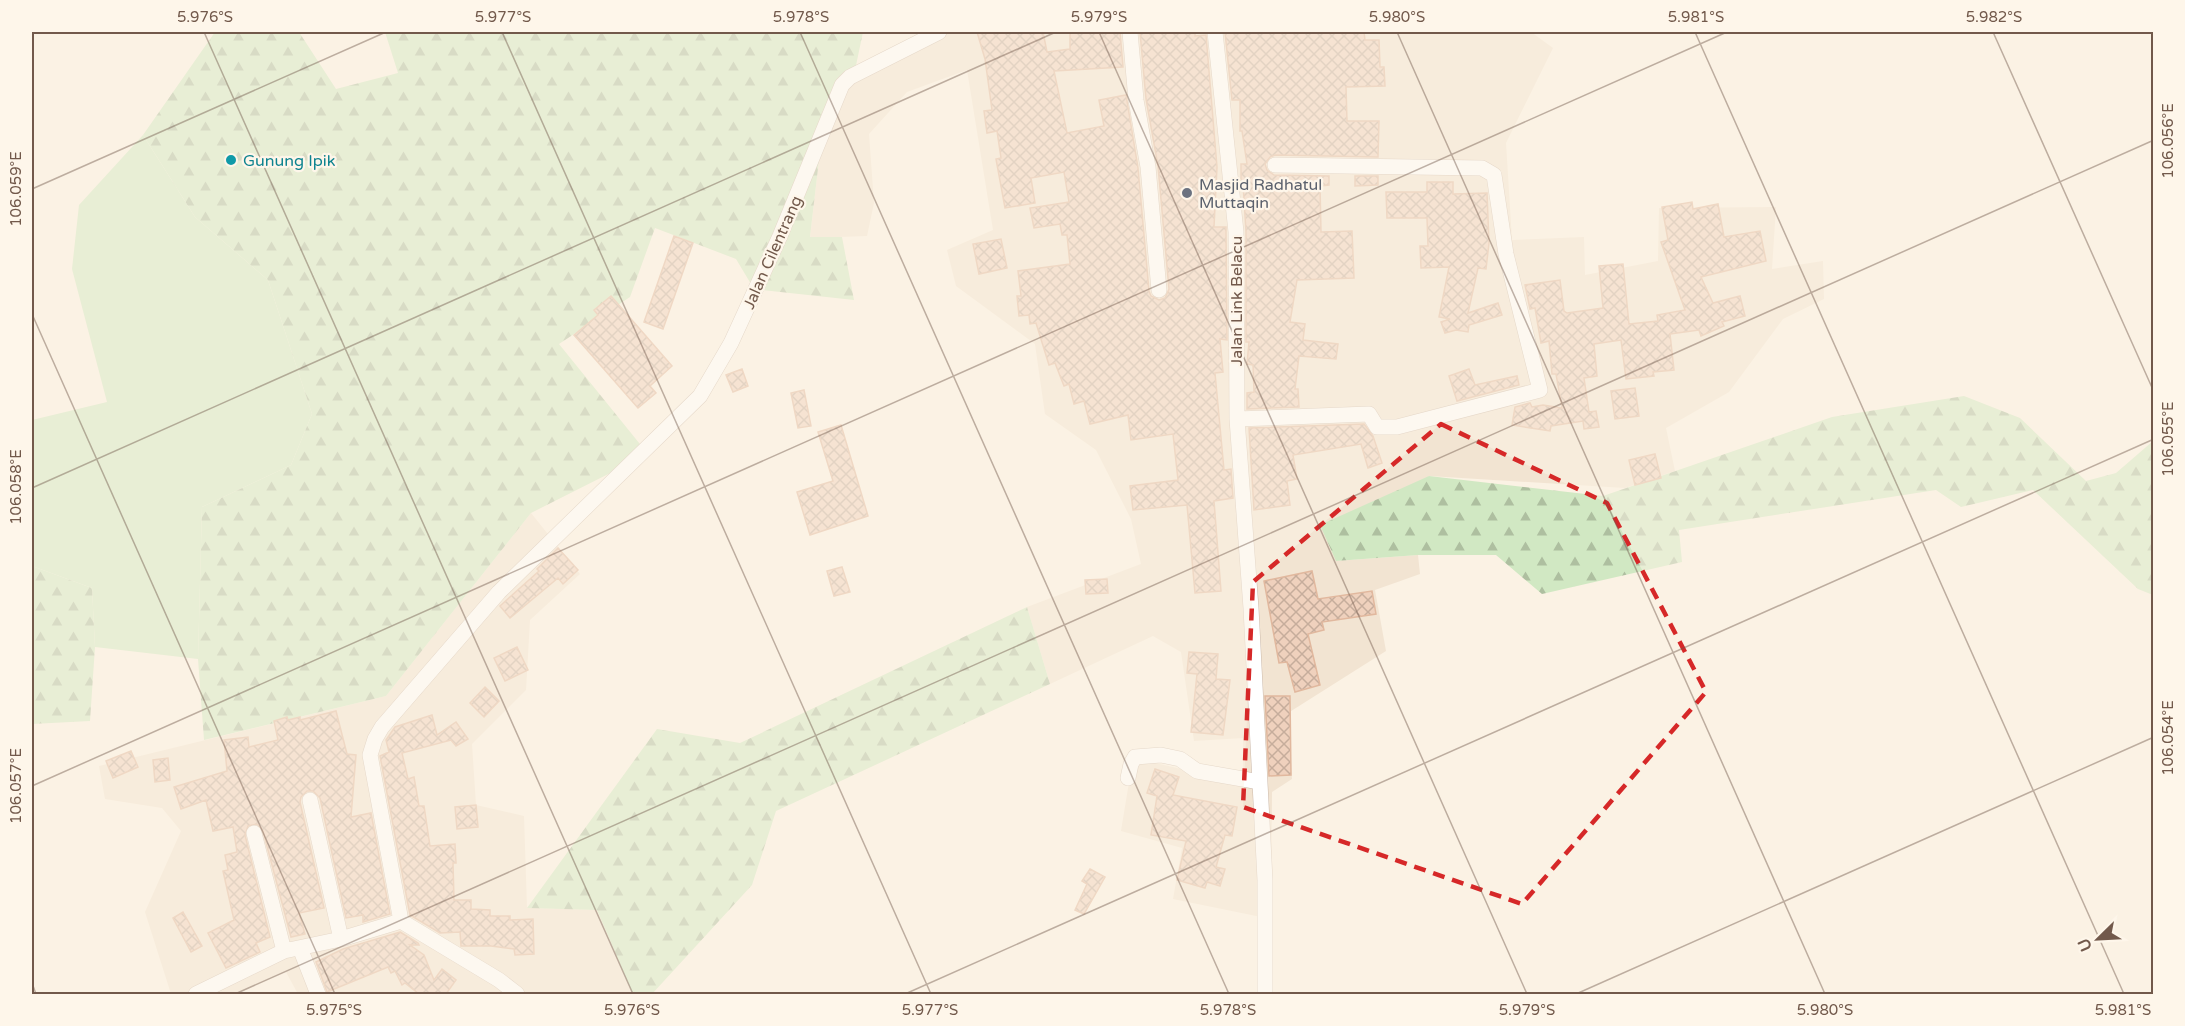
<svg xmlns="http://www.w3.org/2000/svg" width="2185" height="1026" font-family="'Varela Round',sans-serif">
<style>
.residential{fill:#f2e4d2}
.green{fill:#d1e8c3}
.forest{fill:url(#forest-firs)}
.building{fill:url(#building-cross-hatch);stroke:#e1b89e;stroke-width:1.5}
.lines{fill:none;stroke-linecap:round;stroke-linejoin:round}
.minor-casing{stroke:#ccbaab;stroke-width:16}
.minor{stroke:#fff;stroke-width:15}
.marked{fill:none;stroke:#d62828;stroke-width:4.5;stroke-dasharray:12 8;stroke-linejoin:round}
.ticks{fill:none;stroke:#72594b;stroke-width:1.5;stroke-opacity:0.45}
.culture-dot{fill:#0f9aa8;stroke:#fef6ea;stroke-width:2}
.worship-dot{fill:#6b7280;stroke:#fef6ea;stroke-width:2}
.labels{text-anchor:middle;stroke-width:4.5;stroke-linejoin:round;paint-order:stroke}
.culture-label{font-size:16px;fill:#0d838f;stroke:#fef6ea;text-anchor:start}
.worship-label{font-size:16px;fill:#5b616d;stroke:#fef6ea;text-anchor:start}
.street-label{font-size:16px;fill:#72594b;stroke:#fef6ea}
.neatline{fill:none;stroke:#72594b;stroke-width:2}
.ticks-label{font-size:15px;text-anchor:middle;fill:#72594b}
</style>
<defs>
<pattern id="forest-firs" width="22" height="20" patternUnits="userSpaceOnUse" patternTransform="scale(1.5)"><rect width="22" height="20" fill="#d1e8c3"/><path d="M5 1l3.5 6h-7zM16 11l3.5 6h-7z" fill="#aebfa0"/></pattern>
<pattern id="building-cross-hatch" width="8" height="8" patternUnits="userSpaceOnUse" patternTransform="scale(1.5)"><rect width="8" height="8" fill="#efd1bd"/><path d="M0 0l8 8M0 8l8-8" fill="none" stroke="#c6ad9c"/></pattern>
</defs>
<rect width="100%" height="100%" fill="#fbf2e4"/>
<path class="residential" d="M929,32H1531L1553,48L1506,143L1512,240L1584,237L1585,275L1658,261L1659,208L1776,207L1772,269L1823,261L1824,299L1783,319L1729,392L1666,428L1675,471L1625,488L1429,476L1336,561L1418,555L1420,574L1375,590L1386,651L1288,713L1292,779L1272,792L1271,919L1173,899L1182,848L1121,831L1133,758L1243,783V738L1194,741L1181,652L1153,636L1050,684L1027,607L1141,564L1131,519L1096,450L1045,414L1035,344L956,286L947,250L993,230L967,70L907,92L869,134L874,203L867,236L810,238L819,160L854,75Z
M531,513L580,574L530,620L526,690L472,744L476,805L524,816L527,908L597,910L633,994H298L286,972L236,994H171L145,912L181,831L162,808L105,799L99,766L386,696Z"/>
<path class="green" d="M143,135L195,217L268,280L312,414L291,465L202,507L198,659L95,647L92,588L32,566V420L107,402L72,269L79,205Z"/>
<path class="forest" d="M215,32H299L336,89L398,73L385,32H863L854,75L819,160L810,237H842L854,300L754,289L736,259L655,228L630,297L559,344L648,454L531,513L386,696L204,740L198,659L202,507L291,465L312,414L268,280L195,217L143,135Z
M1964,396L2020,418L2086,481L2116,473L2153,441V595L2138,589L2033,490L1961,507L1936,490L1679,530L1682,562L1542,594L1496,555H1418L1336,561L1320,525L1429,476L1603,496L1832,417Z
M32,566L92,588L95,647L90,721L32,724Z
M1027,607L1050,684L776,811L752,885L652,994H633L597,910L527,908L657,729L740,743Z"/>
<path class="building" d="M977,32H1043L1047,52L1070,49V32H1120L1123,67L1054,71L1067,133L1104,126L1099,100L1126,95L1138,168L1149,291L1151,296L1159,300L1165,298L1169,289L1158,166L1146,99L1140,32H1195V36L1206,35L1217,167L1214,227H1226V233L1227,340L1220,339L1223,372L1215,373L1224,470L1231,469L1233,498L1214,501L1221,591L1195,593L1187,505L1133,510L1130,486L1178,480L1173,434L1131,440L1128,415L1090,424L1084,401L1074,404L1069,384L1064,386L1055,363L1049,365L1036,323L1030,324L1029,315L1019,316L1017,296H1021L1018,271L1070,264L1067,235H1062L1060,224L1034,228L1030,208L1069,202L1064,172L1031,178L1035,203L1005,208L996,159L1001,158L997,131L987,133L984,111L992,110L985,59Z
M1225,32H1364L1365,40H1379L1380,67H1384L1385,86L1346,87L1347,121H1379L1378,157L1275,155L1270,157L1265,164L1267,170L1274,175L1329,176V185L1320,186L1321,232L1352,231L1354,278L1297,280L1290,322L1305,324L1303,340L1338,344L1336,359L1299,356L1295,389H1298L1299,407L1247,409V393L1254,392L1253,365L1247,364L1249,342H1246V232L1243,183H1241V164H1247L1242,131H1240V100H1232Z
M1355,176H1378V185L1355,186Z
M1427,182H1453V194L1487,193L1489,243L1486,269L1478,268L1468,313L1498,303L1502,315L1469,325L1468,332L1456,330L1445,333L1441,322L1450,319L1439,317L1449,267L1421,268L1420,246H1428L1427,218H1387L1386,192H1427Z
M1692,202L1693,209L1718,204L1724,237L1760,231L1766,261L1701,277L1713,303L1740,296L1745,316L1722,322L1724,326L1701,336L1699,330L1670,334L1674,370L1653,372L1654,376L1626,379L1621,340L1594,344L1597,376L1584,378L1589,412L1596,411L1599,427L1584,429L1583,421L1551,426L1550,431L1512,425L1515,407L1530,403L1532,407L1543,405L1562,408L1556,374H1552L1549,341L1541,343L1535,308L1530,309L1525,285L1560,280L1564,311L1567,313L1603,308L1599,266L1623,264L1629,324L1658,321L1657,315L1685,310L1661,242L1668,240L1662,207Z
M674,236L693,243L663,329L644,322Z
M1001,239L1007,268L979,274L973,244Z
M611,296L672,366L650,386L656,393L638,408L574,335L598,315L594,310Z
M742,369L748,386L733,392L726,375Z
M1469,369L1475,385L1517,376L1519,385L1457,401L1449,376Z
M1635,388L1639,416L1615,419L1611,391Z
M804,390L811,426L798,428L791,393Z
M1364,424L1373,436L1382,463L1368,468L1361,444L1293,455L1297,479L1287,481L1290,505L1254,510L1249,428Z
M841,425L868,516L810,535L797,492L833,481L818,432Z
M1655,454L1661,478L1635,485L1629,460Z
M558,548L578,570L563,584L558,578L510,618L500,606L539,571L537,569Z
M842,567L850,592L834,596L827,571Z
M1312,571L1318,599L1372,591L1376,614L1322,622L1324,630L1308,634L1320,685L1295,692L1287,662L1279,663L1264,581Z
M1107,579L1108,593L1086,594L1085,580Z
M517,647L528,670L505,681L494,658Z
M1189,652L1218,654L1216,679L1230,680L1223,735L1191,732L1197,674L1187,673Z
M485,687L499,701L484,717L470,703Z
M1265,696H1290L1291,775L1269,776Z
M336,711L347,754L356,755L351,817L371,813L390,914L363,922V915L346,918L320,798L313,791H307L301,797L300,802L324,908L299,913L305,934L291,937L263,831L257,824L248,826L245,835L270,937L256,943L260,952L226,968L208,933L234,920L223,871L228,870L225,855L237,852L233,827L213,831L206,800L181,809L174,787L227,771L224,740L248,737L249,747L278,740L274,721L287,717L288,720L300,717V720Z
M432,715L437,735L456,722L468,739L456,746L451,740L402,753L408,779L414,777L419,806H424L430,846L455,844L456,863H453L454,900H471V909L490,910V916H510V920L533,919L534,954L515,955L514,949L491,946H461L460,932L440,933L410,915L380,756L389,752L386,740L395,727Z
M131,751L138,767L113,778L106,761Z
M168,758L170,780L155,782L153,760Z
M1155,769L1179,777L1173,795L1237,807L1232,836L1225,835L1216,867L1225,869L1220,886L1207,882L1205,888L1177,880L1186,841L1151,835L1157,796L1147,793Z
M476,805L478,827L457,829L455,807Z
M1090,869L1105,877L1084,914L1075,910L1087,884L1082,881Z
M183,912L202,946L191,952L173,918Z
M400,932L418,943L419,945H410L424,955L434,980L442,969L456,980L446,994H419L405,983L402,985L395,971L391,973L388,967L327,992L316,962L343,949Z"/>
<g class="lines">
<g class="minor-casing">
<path id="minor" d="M1130,32L1136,100L1148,167L1159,290
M1215,32L1236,232L1237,419L1251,608L1265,880V994
M1237,419L1369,414L1377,427H1397L1540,390L1506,254L1494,175L1482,168L1275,165
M1128,778L1131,764L1135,757L1161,755L1180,759L1197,771L1260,782
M310,800L341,939
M254,833L284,951
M401,921L370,755L375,739L382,727L499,592L700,396L731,343L780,236L842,85L850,77L939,32
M401,921L499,980L517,994
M300,948L318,994
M196,994L284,951L341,939L401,921"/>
</g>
<use href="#minor" class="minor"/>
</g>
<path d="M0 0H2185V1026H0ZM1441,424L1607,503L1706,692L1522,904L1243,807L1253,582Z" fill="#fbf2e4" fill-opacity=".55" fill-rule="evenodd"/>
<path class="marked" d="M1441,424L1607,503L1706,692L1522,904L1243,807L1253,582Z"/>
<path class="ticks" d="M204,32L633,994M502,32L931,994M800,32L1229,994M1099,32L1527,994M1397,32L1825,994M1695,32L2124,994M1993,32L2154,392M32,189L386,32M32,314L335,994M32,488L1056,32M32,786L1727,32M32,983L36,994M235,994L2154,140M905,994L2154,439M1576,994L2154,737"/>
<circle class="culture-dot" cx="231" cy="160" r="6"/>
<circle class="worship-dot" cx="1187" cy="193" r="6"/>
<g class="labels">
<g class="culture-label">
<text x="243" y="166">Gunung Ipik</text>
</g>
<g class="worship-label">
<text x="1199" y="190">Masjid Radhatul<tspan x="1199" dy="18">Muttaqin</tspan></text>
</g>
<g class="street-label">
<text transform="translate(772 252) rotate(-66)" y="6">Jalan Cilentrang</text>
<text transform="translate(1236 301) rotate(-90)" y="6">Jalan Link Belacu</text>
</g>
</g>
<rect width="2185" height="1026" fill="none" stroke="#fef6ea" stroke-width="66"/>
<g transform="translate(2098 939) rotate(246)" stroke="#fef6ea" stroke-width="4.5" paint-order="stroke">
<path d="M0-4.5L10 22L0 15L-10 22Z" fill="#72594b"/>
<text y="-9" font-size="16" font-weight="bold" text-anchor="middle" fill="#72594b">U</text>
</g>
<rect x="33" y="33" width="2119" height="960" class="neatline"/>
<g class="ticks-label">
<text x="205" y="22">5.976°S</text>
<text x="503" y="22">5.977°S</text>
<text x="801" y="22">5.978°S</text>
<text x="1099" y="22">5.979°S</text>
<text x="1397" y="22">5.980°S</text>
<text x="1696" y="22">5.981°S</text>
<text x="1994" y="22">5.982°S</text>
<text transform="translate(2168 141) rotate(-90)" y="5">106.056°E</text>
<text transform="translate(16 189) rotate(-90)" y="5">106.059°E</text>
<text transform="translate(2168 439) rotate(-90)" y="5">106.055°E</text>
<text transform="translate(16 487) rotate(-90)" y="5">106.058°E</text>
<text transform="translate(2168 738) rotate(-90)" y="5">106.054°E</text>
<text transform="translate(16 786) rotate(-90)" y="5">106.057°E</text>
<text x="334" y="1015">5.975°S</text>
<text x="632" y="1015">5.976°S</text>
<text x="930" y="1015">5.977°S</text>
<text x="1228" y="1015">5.978°S</text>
<text x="1527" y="1015">5.979°S</text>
<text x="1825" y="1015">5.980°S</text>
<text x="2123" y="1015">5.981°S</text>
</g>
</svg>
